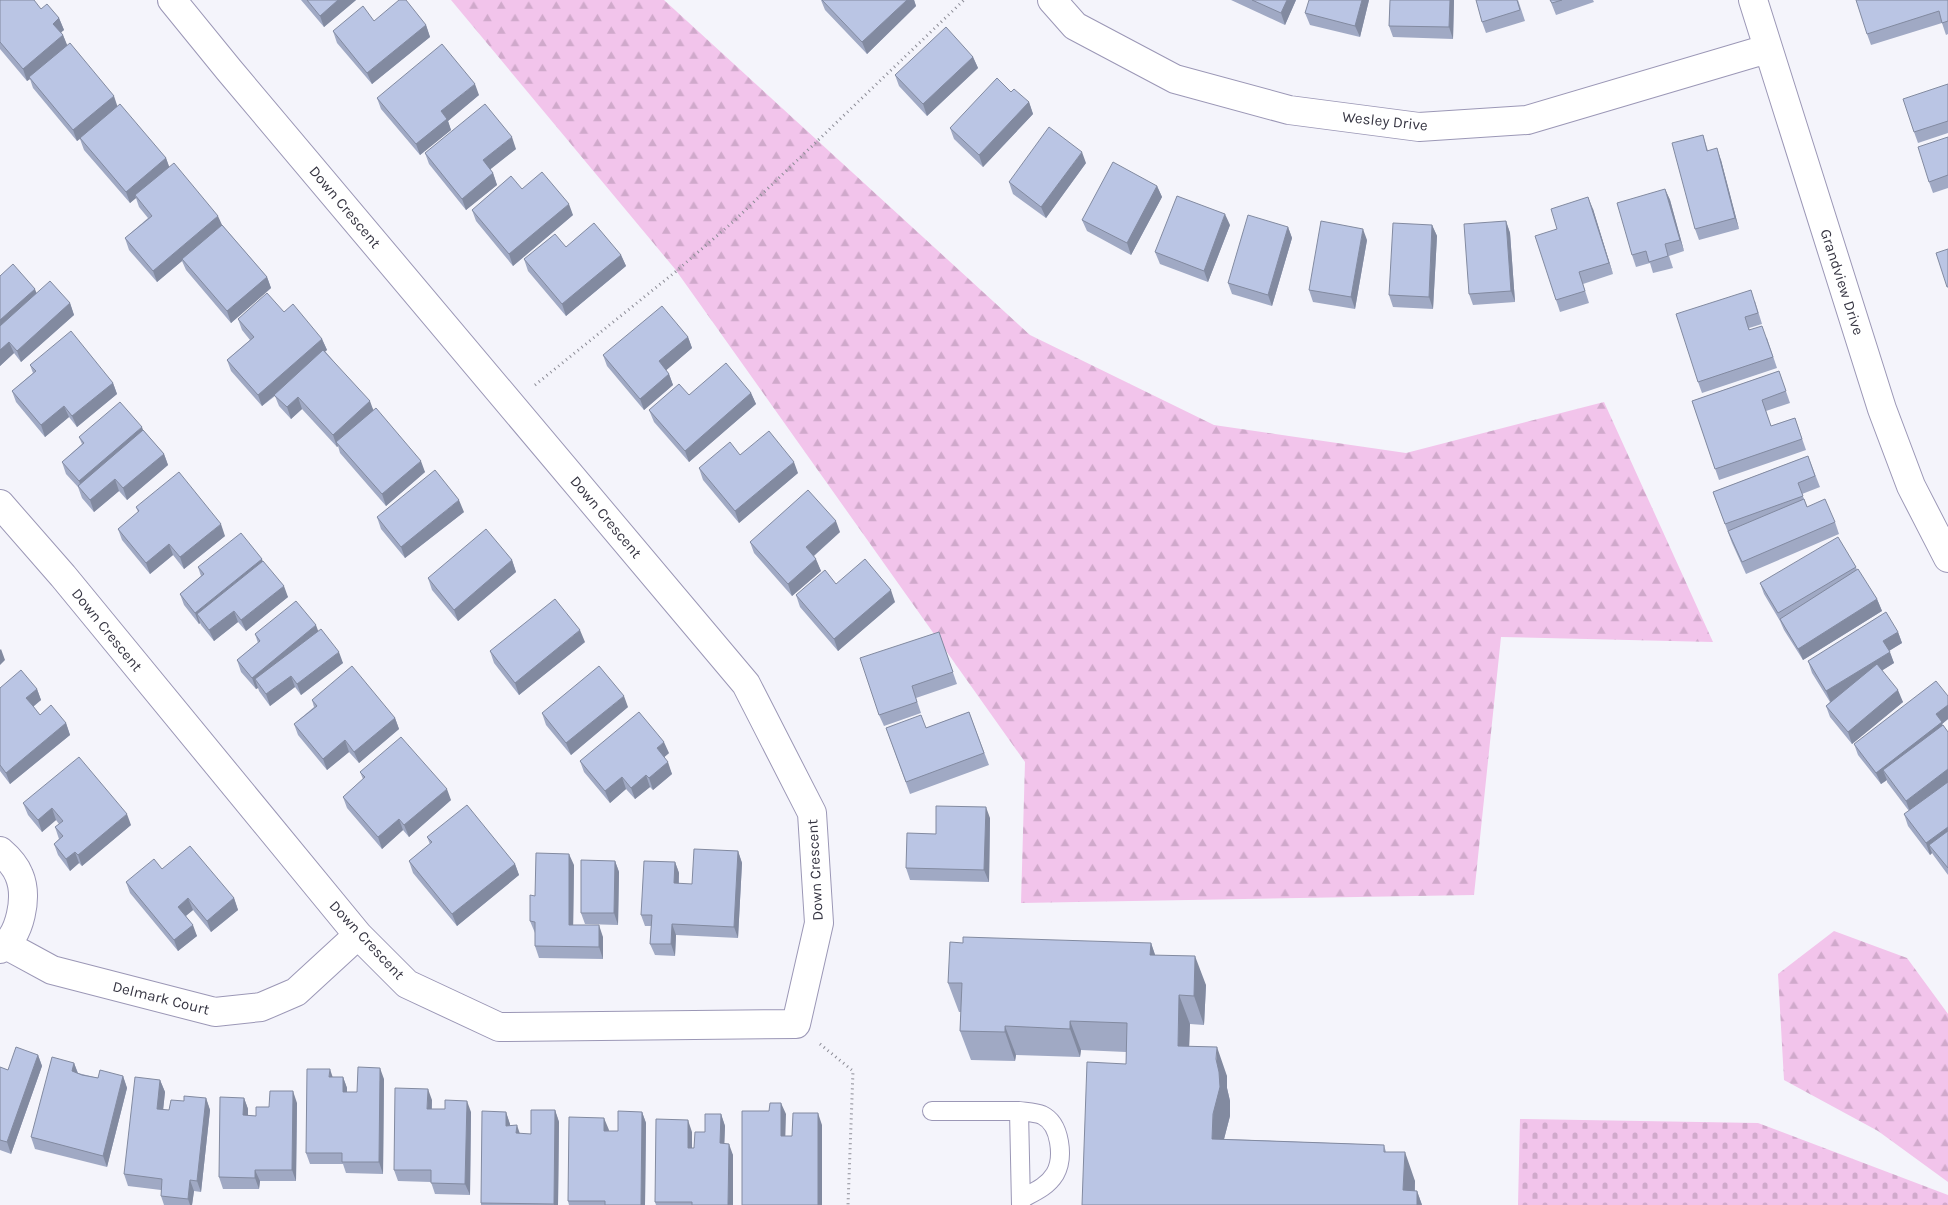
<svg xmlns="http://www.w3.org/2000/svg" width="1948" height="1205" font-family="Karla,sans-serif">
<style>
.forest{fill:url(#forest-firs)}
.cemetery{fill:url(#cemetery-stones)}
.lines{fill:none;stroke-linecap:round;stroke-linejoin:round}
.lane-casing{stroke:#9b97b6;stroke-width:20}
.street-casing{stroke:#9b97b6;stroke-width:30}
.path{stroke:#8c8c96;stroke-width:3;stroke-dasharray:1 4;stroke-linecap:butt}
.lane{stroke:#fff;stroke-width:18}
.street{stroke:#fff;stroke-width:28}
.wall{fill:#a0a9c4}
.shaded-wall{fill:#828aa0}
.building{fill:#bac5e4;stroke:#828aa0}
.labels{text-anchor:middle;stroke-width:4;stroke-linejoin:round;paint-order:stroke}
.street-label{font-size:15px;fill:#363542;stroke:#fff}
</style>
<defs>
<pattern id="forest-firs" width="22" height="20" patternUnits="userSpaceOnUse" patternTransform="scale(1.25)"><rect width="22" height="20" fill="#f2c4eb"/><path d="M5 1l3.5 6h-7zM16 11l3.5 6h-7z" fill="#d0a9cb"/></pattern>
<pattern id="cemetery-stones" width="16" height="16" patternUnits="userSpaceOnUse" patternTransform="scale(1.25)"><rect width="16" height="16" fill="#f2c4eb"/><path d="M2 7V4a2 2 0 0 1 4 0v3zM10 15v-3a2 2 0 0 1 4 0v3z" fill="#d0a9cb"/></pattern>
</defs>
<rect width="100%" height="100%" fill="#f4f4fb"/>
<path class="forest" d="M451,0H664L1030,335L1214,425L1406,453L1604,402L1713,642L1501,637L1474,895L1021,903L1025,762L675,269Z
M1834,931L1907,958L1948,1014V1182L1878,1131L1784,1080L1778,974Z"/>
<path class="cemetery" d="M1520,1119L1758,1123L1948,1195V1205H1518Z"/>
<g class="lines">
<g class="lane-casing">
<path id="lane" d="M932,1111H1019L1021,1205
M1019,1111C1025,1112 1035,1112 1042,1115C1061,1124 1064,1158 1055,1174C1047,1187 1034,1192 1021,1199"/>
</g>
<g class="street-casing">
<path id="street" d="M1052,0L1075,26L1175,79L1289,110L1419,127L1527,120L1767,49
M1753,0L1882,409L1911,486L1948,558
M0,504L63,576L358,935L407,984L499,1027L796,1024L819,923L812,813L746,684L229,70L172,0
M0,851C7,857 15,865 19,875C28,896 21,936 0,949
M6,945L52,970L215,1012L261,1007L296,992L358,935"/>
</g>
<path class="path" d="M535,385L674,273L734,221L964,0
M820,1044L853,1071L848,1205"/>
<use href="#lane" class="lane"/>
<use href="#street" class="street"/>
</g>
<path class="wall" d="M0,0L41,9L59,18L64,30L61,32L63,35L67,46L117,106L166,158L169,167L222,225L267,277L271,288L231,323L186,270L182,261L157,282L129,250L125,238L148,218L139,207L136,198L130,203L84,150L80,139L77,141L33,88L30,79L27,81L0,49Z
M301,0H356L324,27Z
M821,0H914L916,6L867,54L825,10Z
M1231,0H1296L1285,25Z
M1369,0L1360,37L1310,25L1305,13Z
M1390,0H1454L1453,39L1393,37L1389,26Z
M1518,0L1525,21L1486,33L1482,22Z
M1550,0H1593L1594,2L1556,15Z
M1948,0V34L1946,35L1942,23L1871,45L1867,34Z
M374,21L426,25L430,37L372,84L337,43L333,31Z
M973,57L978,68L927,116L899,86L895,75Z
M1948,84V133L1918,143L1914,132Z
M1011,92L1029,102L1033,114L983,167L954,139L950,128Z
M479,95L448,121L451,130L420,155L381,109L377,98Z
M1703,135L1708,151L1721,160L1739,229L1699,240L1695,229Z
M1948,137V188L1933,193L1929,182Z
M516,149L490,169L493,173L497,185L466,210L429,164L425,153Z
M1086,163L1046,218L1013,194L1009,182Z
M1157,186L1162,197L1131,255L1087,231L1082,220Z
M522,189L573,215L513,266L476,221L472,210Z
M1665,189L1670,200L1684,251L1669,256L1673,268L1653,273L1650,263L1636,267L1632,255Z
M1593,209L1613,274L1583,284L1589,303L1560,312L1556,300L1557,229Z
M1506,221L1510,233L1515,302L1473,305L1469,294Z
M1230,225L1208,282L1160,264L1155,252Z
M1432,225L1437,236L1433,309L1393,307L1389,295Z
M1288,227L1292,238L1272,306L1232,294L1228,283Z
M1367,240L1355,309L1313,302L1309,290Z
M566,247L621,255L626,266L566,316L528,271L524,259Z
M0,276L37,293L70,303L74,315L21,362L14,353L0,366Z
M1755,301L1762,324L1749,328L1750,330L1767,338L1777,368L1702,393L1698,382Z
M284,312L322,339L327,350L325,351L425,472L386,506L340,453L338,446L337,447L302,409L291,419L279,406L275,396L262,406L231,371L227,360L250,340L242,330L238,319Z
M688,337L692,348L666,370L669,374L673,385L644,410L607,366L603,355Z
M30,365L113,383L117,394L77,427L69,417L45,437L16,402L12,391L33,373Z
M1779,371L1790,403L1766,411L1771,426L1795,418L1806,450L1719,480L1692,401Z
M751,393L756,404L689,462L654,422L649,410L689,395Z
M143,430L164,454L168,465L127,500L119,491L94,512L82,498L78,487L66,474L62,462L82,444L79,437Z
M740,455L798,473L739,523L703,480L699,468Z
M1808,456L1820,487L1802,494L1807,506V507L1835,522L1839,534L1746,574L1732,543L1713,492Z
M136,507L225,536L184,569L173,555L150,574L122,540L118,529L138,512Z
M464,512L405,558L381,529L377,517Z
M840,532L814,556L821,571L792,596L754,553L750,542Z
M262,559V562L288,597L246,631L238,622L214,641L201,625L200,623L199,624L184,605L180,594L201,576L198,567Z
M512,560L516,572L458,621L432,590L428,578Z
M1856,567L1857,570L1877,599L1882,611L1803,660L1784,630L1780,621L1764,594L1760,583Z
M836,584L895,602L838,651L800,607L796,595Z
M318,631L343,663L301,695L295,687L270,706L259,691L258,688L256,689L241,672L237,660L258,643L255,634Z
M939,632L957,684L916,698L921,713L884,726L879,715Z
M1898,632L1902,643L1889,651L1894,663L1882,670L1903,702L1852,744L1830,717L1826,706L1830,702L1812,673L1808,661Z
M585,642L519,695L494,663L490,651Z
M0,688L37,689L41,700L33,707L40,715L66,723L70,735L10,784L0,771Z
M1948,696V719L1942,724L1948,732V875L1934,856L1932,853L1930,855L1908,826L1904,814L1909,811L1887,782V780L1881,784L1858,755L1854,744Z
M312,700L395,718L399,729L359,763L349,752L327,770L298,735L294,724L314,707Z
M628,707L571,755L546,725L542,713Z
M969,712L989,765L910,794L886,728H926Z
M669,753L664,757L672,774L653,790L650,787L635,799L626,789L610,803L584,772L580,761Z
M360,772L451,800L409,837L403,830L382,849L347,808L343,797L363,779Z
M23,803L131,825L82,866L79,863L70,871L58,855L54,844L59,839L55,827L59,824L56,820L42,832L28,815Z
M990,818L989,882L910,880L906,868L936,834Z
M427,837L515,864L519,875L457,926L413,873L409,861L430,844Z
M738,851L742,863L738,938L676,935L675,956L655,955L650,944L651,926H645L641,915L675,862L679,873V884H692Z
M615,861L619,872L618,925L585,924L581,913Z
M574,865L573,925L603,937V959L539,958L535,946V933L530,921L535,896Z
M162,869L234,898L238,910L211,932L193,910L186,916L197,936L178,951L130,893L126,882Z
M1151,943L1155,955L1206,985L1204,1025L1190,1024L1189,1047L1227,1076V1088L1230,1101V1116L1224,1139L1384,1145L1386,1152L1415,1181V1191H1417L1422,1205H1082L1126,1064V1052L1081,1050L1080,1057L1016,1055L1015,1061L971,1060L960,1031L961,1012H959L948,983Z
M38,1055L42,1066L11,1154L0,1150V1067L8,1070Z
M74,1063L78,1073L98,1078L123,1076L127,1088L107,1167L35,1149L31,1137Z
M332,1077H343L347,1088V1092H357L384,1079L383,1174L346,1173L343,1164H310L306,1153Z
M160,1080L165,1092L163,1110H169L184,1101L206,1098L210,1110L201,1192L194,1191L192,1205H164L161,1196V1190L128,1186L124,1174Z
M244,1098L248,1109V1115L256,1116L269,1107L297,1103L296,1181H260L259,1189H223L219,1177Z
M432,1100V1109L471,1112L470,1195L435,1194L431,1182L398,1181L394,1170Z
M555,1110L559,1122L558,1205H481V1203L506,1112L510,1125L520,1134H531Z
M642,1112L646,1123L645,1205H569L568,1201L609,1130V1131H618Z
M721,1114L725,1126L724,1143L733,1155V1205H656L655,1202L692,1132V1148H694L705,1132Z"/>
<path class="shaded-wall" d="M338,0H356L324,27L320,16Z
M907,0H914L916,6L867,54L862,42Z
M1287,0H1296L1285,25L1281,13Z
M1362,0H1369L1360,37L1355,26Z
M1450,0H1454L1453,39L1449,27Z
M59,18L64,30L58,35L53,24Z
M426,25L430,37L372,84L367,73Z
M63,35L68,47L29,77L30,79L27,81L23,69Z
M973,57L978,68L927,116L923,104Z
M475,84L479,95L448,121L451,130L420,155L416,144L441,111Z
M114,96L118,108L77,141L73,130Z
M1029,102L1033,114L983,167L979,155Z
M512,137L516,149L487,172L483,160Z
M1717,148L1721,160L1739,229L1735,218Z
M1082,152L1086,163L1046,218L1041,207Z
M166,158L170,169L135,195L136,198L130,203L126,192Z
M493,173L497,185L466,210L462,199Z
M1157,186L1162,197L1131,255L1127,243Z
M1665,189L1670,200L1684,251L1680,240Z
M1588,197L1593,209L1613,274L1609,263Z
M569,204L573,215L513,266L509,254Z
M1225,214L1230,225L1208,282L1204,271Z
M218,216L223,227L182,259V261L157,282L153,271Z
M1506,221L1510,233L1515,302L1511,291Z
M1432,225L1437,236L1433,309L1429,297Z
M1288,227L1292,238L1272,306L1268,295Z
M1363,229L1367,240L1355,309L1351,297Z
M621,255L626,266L566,316L562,304Z
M267,277L271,288L231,323L227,311Z
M35,289L39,300L0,336V320Z
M70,303L74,315L21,362L17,351Z
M688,337L692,348L663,373L659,361Z
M322,339L327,350L262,406L258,395Z
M9,342L14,353L0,366V350Z
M669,374L673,385L644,410L640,399Z
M113,383L117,394L77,427L72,416Z
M751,393L756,404L689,462L685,451Z
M298,397L302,409L291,419L287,407Z
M370,401L374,412L336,442L338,446L337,447L333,435Z
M64,406L69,417L45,437L41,425Z
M142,427L146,438L83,493L79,481Z
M164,454L168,465L127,500L123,488Z
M421,461L425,472L386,506L382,494Z
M794,462L798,473L739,523L735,511Z
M115,479L119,491L94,512L90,500Z
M459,500L464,512L405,558L401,547Z
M836,521L840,532L810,559L806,547Z
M221,524L225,536L184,569L180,557Z
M169,544L173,555L150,574L146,563Z
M262,559L266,571L197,614L200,623L199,624L195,613Z
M816,559L821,571L792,596L788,584Z
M512,560L516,572L458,621L454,610Z
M284,586L288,597L246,631L241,620Z
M891,590L895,602L838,651L834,639Z
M1877,599L1882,611L1803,660L1798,649Z
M234,611L238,622L214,641L209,630Z
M316,625L320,636L255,679L258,688L256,689L252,678Z
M580,630L585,642L519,695L515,683Z
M1898,632L1902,643L1887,652L1883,641Z
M1,649L5,660L0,665V650Z
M339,652L343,663L301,695L297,684Z
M1890,652L1894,663L1831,703L1826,691Z
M291,676L295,687L270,706L266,694Z
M37,689L41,700L30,709L26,698Z
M1898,690L1903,702L1852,744L1848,732Z
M624,696L628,707L571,755L566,743Z
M1948,705V719L1942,724L1946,734L1883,770L1887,780L1881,784L1876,773L1936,714Z
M395,718L399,729L359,763L354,752Z
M66,723L70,735L10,784L6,773Z
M345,740L349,752L327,770L323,759Z
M664,742L669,753L661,760L657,748Z
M668,762L672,774L653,790L649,778Z
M1948,769V784L1910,812L1906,801Z
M646,775L650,787L635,799L631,788Z
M622,777L626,789L610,803L605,791Z
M447,789L451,800L409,837L404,825Z
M986,807L990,818L989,882L984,870Z
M52,808L56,820L42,832L38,820Z
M127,814L131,825L82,866L78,855Z
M399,819L403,830L382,849L378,837Z
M1948,827V841L1929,845L1932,853L1930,855L1926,843Z
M738,851L742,863L738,938L734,927Z
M75,852L79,863L70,871L66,859Z
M569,854L574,865L573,937L569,925Z
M615,861L619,872L618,925L614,913Z
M675,862L679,873L678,895L674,883Z
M515,864L519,875L457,926L452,914Z
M188,898L193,910L183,918L178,907Z
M234,898L238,910L211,932L207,921Z
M672,924L676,935L675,956L671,944Z
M193,925L197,936L178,951L174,940Z
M599,925L603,937V959L599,947Z
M1151,943L1161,972L1150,955Z
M1195,956L1206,985L1204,1025L1194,996Z
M1179,995L1190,1024L1188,1075L1178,1046Z
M1070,1021L1081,1050L1080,1057L1070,1029Z
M1005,1026L1016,1055L1015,1061L1005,1032Z
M1217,1047L1227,1076V1088L1230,1101V1116L1223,1143L1212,1139Z
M38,1055L42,1066L11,1154L7,1142Z
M74,1063L78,1074L72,1071Z
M380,1068L384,1079L383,1174L379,1162Z
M330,1069L334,1081L329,1077Z
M123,1076L127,1088L107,1167L103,1156Z
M343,1077L347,1088V1103L343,1092Z
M160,1080L165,1092L162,1120L157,1109Z
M428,1089L432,1100L431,1120L427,1109Z
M293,1091L297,1103L296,1181L292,1170Z
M206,1098L210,1110L201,1192L197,1181Z
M244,1098L248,1109V1126L243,1115Z
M467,1101L471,1112L470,1195L465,1184Z
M781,1103L786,1114L785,1147L781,1136Z
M555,1110L559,1122L558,1205H554V1204Z
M506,1112L510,1124V1137L506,1126Z
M642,1112L646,1123L645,1205H641Z
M818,1113L822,1125V1205H818Z
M721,1114L725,1126L724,1155L720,1143Z
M604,1118L609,1130L608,1143L604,1131Z
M688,1120L692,1132V1160L688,1148Z
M517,1125L521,1137L516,1133Z
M729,1144L733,1155V1205H728Z
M1405,1152L1415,1181L1414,1205L1403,1190Z
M255,1170L260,1181L259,1189L255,1178Z
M190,1180L194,1191L192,1205H190L188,1199Z
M1417,1191L1422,1205H1417Z"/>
<path class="building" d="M0,0H34L41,9L47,4L59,18L53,24L63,35L23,69L0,42Z
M307,0H338L320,16Z
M399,0H406L426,25L367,73L333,31L363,6L374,21Z
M822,0H907L862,42Z
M1252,0H1287L1281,13Z
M1309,0H1362L1355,26L1305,13Z
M1390,0H1450L1449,27L1389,26Z
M1476,0H1517L1520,10L1482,22Z
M1550,0H1562L1552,3Z
M1856,0H1948V21L1942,23L1939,11L1867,34Z
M946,27L973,57L923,104L895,75Z
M70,43L114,96L73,130L29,77Z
M442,44L475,84L441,111L447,119L416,144L377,98Z
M997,78L1011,92L1014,89L1029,102L979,155L950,128Z
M1948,84V121L1914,132L1903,99Z
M120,104L166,158L126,192L80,138Z
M485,104L512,137L483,160L493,173L462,199L425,153Z
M1049,127L1082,152L1041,207L1009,182Z
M1703,135L1707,151L1717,148L1735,218L1695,229L1672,143Z
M1948,137V175L1929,182L1918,147Z
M1113,162L1157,186L1127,243L1082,220Z
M174,163L218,216L153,271L125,238L152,216L135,195Z
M542,172L569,204L509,254L472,210L511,176L522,189Z
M1665,189L1680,240L1665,244L1668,256L1649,262L1646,251L1632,255L1617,203Z
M1177,196L1225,214L1204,271L1155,252Z
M1588,197L1609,263L1579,272L1585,291L1556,300L1535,236L1557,229L1551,209Z
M1248,215L1288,227L1268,295L1228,283Z
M1321,221L1363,229L1351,297L1309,290Z
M1506,221L1511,291L1469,294L1464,224Z
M594,223L621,255L562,304L524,259L555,234L566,247Z
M1393,223L1432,225L1429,297L1389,295Z
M222,225L267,277L227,311L182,259Z
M1948,249V287H1947L1936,253Z
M13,264L35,289L0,320V276Z
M50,281L70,303L17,351L9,342L0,350V326Z
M1751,290L1758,313L1745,317L1749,330L1762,326L1773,357L1698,382L1676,314Z
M267,293L284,312L293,304L322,339L258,395L227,360L254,337L238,319Z
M662,306L688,337L659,361L669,374L640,399L603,355Z
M71,331L113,383L72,416L64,406L41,425L12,391L36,371L30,365Z
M323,350L370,401L333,435L298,397L287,407L274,395Z
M726,363L751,393L685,451L649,410L679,384L689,395Z
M1779,371L1786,391L1762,400L1771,426L1795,418L1802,439L1715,469L1692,401Z
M120,402L142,427L79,481L62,462L84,443L79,437Z
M376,408L421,461L382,494L336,442Z
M143,430L164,454L123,488L115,479L90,500L78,486Z
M769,431L794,462L735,511L699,468L730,442L740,455Z
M1808,456L1815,476L1798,483L1803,496L1725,524L1713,492Z
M435,470L459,500L401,547L377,517Z
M179,472L221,524L180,557L169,544L146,563L118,529L139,511L136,507Z
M808,490L836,521L806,547L816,559L788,584L750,542Z
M1804,499L1807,507L1825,499L1835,522L1742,562L1728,531Z
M486,529L512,560L454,610L428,578Z
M241,533L262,559L195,613L180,594L204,574L198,567Z
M1838,537L1856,567L1778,613L1760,583Z
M865,559L891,590L834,639L796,595L825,570L836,584Z
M263,561L284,586L241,620L234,611L209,630L197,614Z
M1858,569L1877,599L1798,649L1780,619Z
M555,599L580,630L515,683L490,651Z
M296,601L316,625L252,678L237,660L260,641L255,634Z
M1886,612L1898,632L1883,641L1890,652L1826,691L1808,661Z
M321,629L339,652L297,684L291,676L266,694L255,679Z
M939,632L953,672L912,686L917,702L879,715L860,658Z
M1877,664L1898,690L1848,732L1826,706Z
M352,666L395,718L354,752L345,740L323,759L294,724L317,706L312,700Z
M599,666L624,696L566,743L542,713Z
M21,670L37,689L26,698L33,706L40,715L51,705L66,723L6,773L0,765V688Z
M1936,681L1948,696V705L1936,714L1942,722L1876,773L1854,744Z
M639,712L664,742L657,748L668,762L649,778L646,775L631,788L622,777L605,791L580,761Z
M969,712L984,753L906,782L886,728L921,715L926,728Z
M1943,725L1948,732V769L1906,801L1883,770Z
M401,737L447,789L404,825L399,819L378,837L343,797L365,777L360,772Z
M79,757L127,814L78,855L75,852L66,859L54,844L63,836L55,827L63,821L52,808L38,820L23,803Z
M1948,782V827L1926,843L1904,814Z
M467,805L515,864L452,914L409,861L432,842L427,837Z
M936,806L986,807L984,870L906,868L907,833L936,834Z
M1948,831V868L1929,845Z
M190,846L234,898L207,921L188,898L178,907L193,925L174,940L126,882L154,859L162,869Z
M694,849L738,851L734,927L672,924L671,944H650L652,915H641L644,861L675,862L674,883L692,884Z
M536,853L569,854V925H599V947L535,946V922L530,921V895L535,896Z
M581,860L615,861L614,913H581Z
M963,937L1151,943L1150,955L1195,956L1194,996L1179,995L1178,1046L1217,1047L1216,1059L1219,1072L1220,1087L1213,1114L1212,1139L1384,1145V1152H1405L1403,1190L1417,1191V1205H1082L1087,1062L1126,1064L1127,1023L1070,1021V1029L1005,1026V1032L960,1031L962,983H948L950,942L963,943Z
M16,1047L38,1055L7,1142L0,1140V1067L8,1070Z
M52,1057L74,1063L72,1071L82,1075L98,1078L100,1070L123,1076L103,1156L31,1137Z
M358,1067L380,1068L379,1162H342V1153H306L307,1069H330L329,1077H343V1092H357Z
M135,1077L160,1080L157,1109L169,1110L171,1100L184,1101V1096L206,1098L197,1181L190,1180L188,1199L161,1196L162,1179L124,1174Z
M395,1088L428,1089L427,1109H445V1100L467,1101L465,1184L431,1183V1170H394Z
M270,1091H293L292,1170H255V1178L219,1177L220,1097L244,1098L243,1115L256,1116V1107H269Z
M770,1103H781V1136H792L793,1113H818V1205H742V1111H769Z
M531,1110H555L554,1204L481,1203L482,1111L506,1112V1126L517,1125L516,1133L531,1134Z
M618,1111L642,1112L641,1205H605V1201H568L569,1117L604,1118V1131H618Z
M705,1114H721L720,1143L729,1144L728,1205H692V1202H655L656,1119L688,1120V1148H694L695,1132H705Z"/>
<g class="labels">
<g class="street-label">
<text transform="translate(1385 121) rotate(6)" y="5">Wesley Drive</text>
<text transform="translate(345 207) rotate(50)" y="5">Down Crescent</text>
<text transform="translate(1842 282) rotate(72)" y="5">Grandview Drive</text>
<text transform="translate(606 517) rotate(50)" y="5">Down Crescent</text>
<text transform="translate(107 630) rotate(51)" y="5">Down Crescent</text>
<text transform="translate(815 870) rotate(-93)" y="5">Down Crescent</text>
<text transform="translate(367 940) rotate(47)" y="5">Down Crescent</text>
<text transform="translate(161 998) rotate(14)" y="5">Delmark Court</text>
</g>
</g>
</svg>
